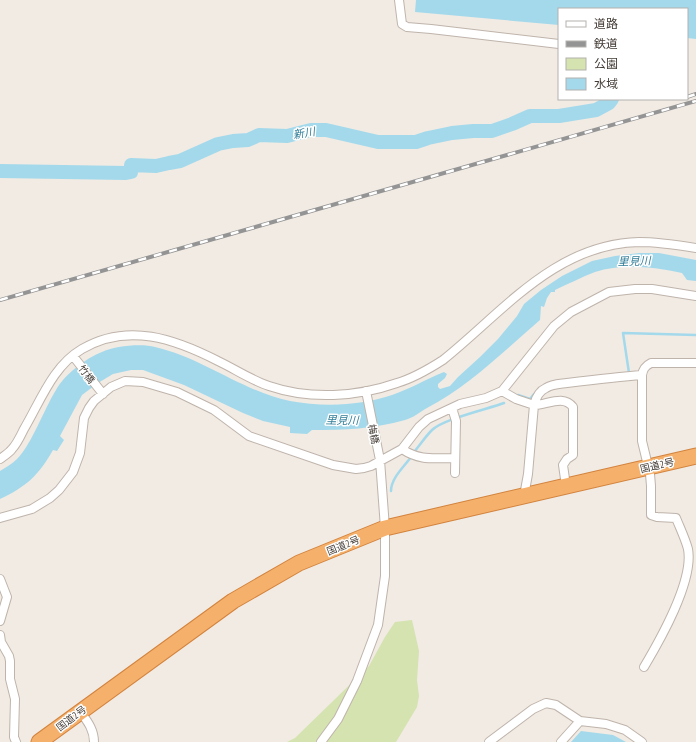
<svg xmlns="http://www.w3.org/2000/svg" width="696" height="742" font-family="'PT Sans Narrow','Noto Sans JP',sans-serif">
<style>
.green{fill:#d4e3af}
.water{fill:#a4d9eb}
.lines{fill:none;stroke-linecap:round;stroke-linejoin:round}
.stream{stroke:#a4d9eb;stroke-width:2.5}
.river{stroke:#a4d9eb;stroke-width:14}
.street-casing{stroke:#bfb4ab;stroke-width:10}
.highway-casing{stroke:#d3833d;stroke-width:17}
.street{stroke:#fff;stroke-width:8}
.highway{stroke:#f5b16c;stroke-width:15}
.rail-casing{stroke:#949494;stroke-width:4}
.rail{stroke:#fff;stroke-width:2.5;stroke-dasharray:8;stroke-linecap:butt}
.labels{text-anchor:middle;stroke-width:3;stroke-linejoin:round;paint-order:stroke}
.street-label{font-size:10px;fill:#433b35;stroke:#fff}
.water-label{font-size:11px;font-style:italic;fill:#317d98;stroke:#fff}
</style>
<rect width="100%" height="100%" fill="#f1ebe4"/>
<path class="green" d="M412,620L419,651L417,680L419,696L417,707L396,742H287L295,738L369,666L385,637L395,622Z"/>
<path class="water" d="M416,0H696V39L687,38V9H559V25L415,12Z
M639,253H659L696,260V281L687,280L682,273C654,267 623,263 595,272C582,277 568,284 555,290V292H551L547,298L544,307L541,306L540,320C504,351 469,386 427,408C420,412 413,418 405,420C374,429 344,430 312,430L307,434L290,433V427L263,421L243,413L184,385L143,370H131L113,374L98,383L82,395L60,436L64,440L57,451L53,450C39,475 26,487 0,499V471C6,467 12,464 17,459C32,444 44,409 56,390C64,375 86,358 102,352C114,346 142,343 155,347C203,358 242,391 290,401C323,407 360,406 392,395C410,389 426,379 444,372L447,374L445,378L438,384V387L440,389L450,386L458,377L480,357L498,339L517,316L524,304L541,290L562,276L592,261L615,256Z
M581,731L613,735L626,742H571Z"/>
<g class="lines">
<path class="stream" d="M626,374L629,373L623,333L696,335
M518,395L530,399L534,394
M414,452C420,445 425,437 432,430C443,419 488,409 504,403
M391,491C391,478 404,467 411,457"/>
<path class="river" d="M0,171L126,173L131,172V165L156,166L169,163L180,161L218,144L233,141L248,140L259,135L287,136L311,130H326L378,142H416L428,138L452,133L473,131H492L512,124L530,116H559L596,110L609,103L612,99"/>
<g class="street-casing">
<path id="street" d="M399,0L402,24L407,27L431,29L559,44
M73,356L103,394
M502,391L516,399L534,405C536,397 539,391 546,388C552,384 560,384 567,383C592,380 617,377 642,375
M452,408L456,421L455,473
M402,449C420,461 433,458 455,458
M0,459C4,456 9,453 12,449C17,444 21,435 24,429C41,400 53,366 82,349C128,322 175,339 218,361C235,369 251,380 269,386C310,400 357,397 397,383C414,378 429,369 443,360C503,312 555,244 639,242C658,242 677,245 696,248
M524,496L528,474L534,405C547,405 563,394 573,407V455L567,459L563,465L566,486
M0,518L32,509L50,498L59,490L73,472L80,453L84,418L89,408L94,401L111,387L125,381L143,382L177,392L214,410L249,436L333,465L356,469L364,468L371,466L402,449L419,427L428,419L460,404L486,398L502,391L554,326L571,312L609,292L635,289H652L696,296
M0,579L7,597L0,621
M0,635L1,642L9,656L10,661V679L15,699L14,737L16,742
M644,667C660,640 694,581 688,549C685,538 680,528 676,518L657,517L651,515V486L650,474L642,441V375C643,369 645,366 651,363H696
M80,711C87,721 94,729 94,742
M321,742L338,719L357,681L378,625L385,576V528L380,460L366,391
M489,742L533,709L546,703L556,705L580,721L606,724L625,730L642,742
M561,742L580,721"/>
</g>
<g class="highway-casing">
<path id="highway" d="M39,742L233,601L299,563L385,528L696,456"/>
</g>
<use href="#street" class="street"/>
<use href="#highway" class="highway"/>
<g class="rail-casing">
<path id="rail" d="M687,97L696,94
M0,300L696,101"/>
</g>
<use href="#rail" class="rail"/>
</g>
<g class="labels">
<g class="street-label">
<text transform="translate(87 374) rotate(52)" y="4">竹橋</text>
<text transform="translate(374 434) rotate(78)" y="4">梅橋</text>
<text transform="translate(657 465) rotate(-13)" y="4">国道2号</text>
<text transform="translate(343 545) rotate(-22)" y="4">国道2号</text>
<text transform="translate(71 718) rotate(-37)" y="4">国道2号</text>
</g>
<g class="water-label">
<text transform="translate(304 133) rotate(-10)" y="4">新川</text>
<text transform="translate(634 261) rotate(-2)" y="4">里見川</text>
<text transform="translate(342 420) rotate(1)" y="4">里見川</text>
</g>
</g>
<rect x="558" y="8" width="130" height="92" fill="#ffffff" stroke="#b4b1ae"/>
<rect x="566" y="21" width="20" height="6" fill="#ffffff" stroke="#b4b1ae"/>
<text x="594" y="28" font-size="12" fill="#433b35">道路</text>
<rect x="566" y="41" width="20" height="6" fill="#949494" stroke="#b4b1ae"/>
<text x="594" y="48" font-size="12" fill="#433b35">鉄道</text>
<rect x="566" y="58" width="20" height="12" fill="#d4e3af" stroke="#b4b1ae"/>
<text x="594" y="68" font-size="12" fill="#433b35">公園</text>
<rect x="566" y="78" width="20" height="12" fill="#a4d9eb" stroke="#b4b1ae"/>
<text x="594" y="88" font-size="12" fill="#433b35">水域</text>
</svg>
